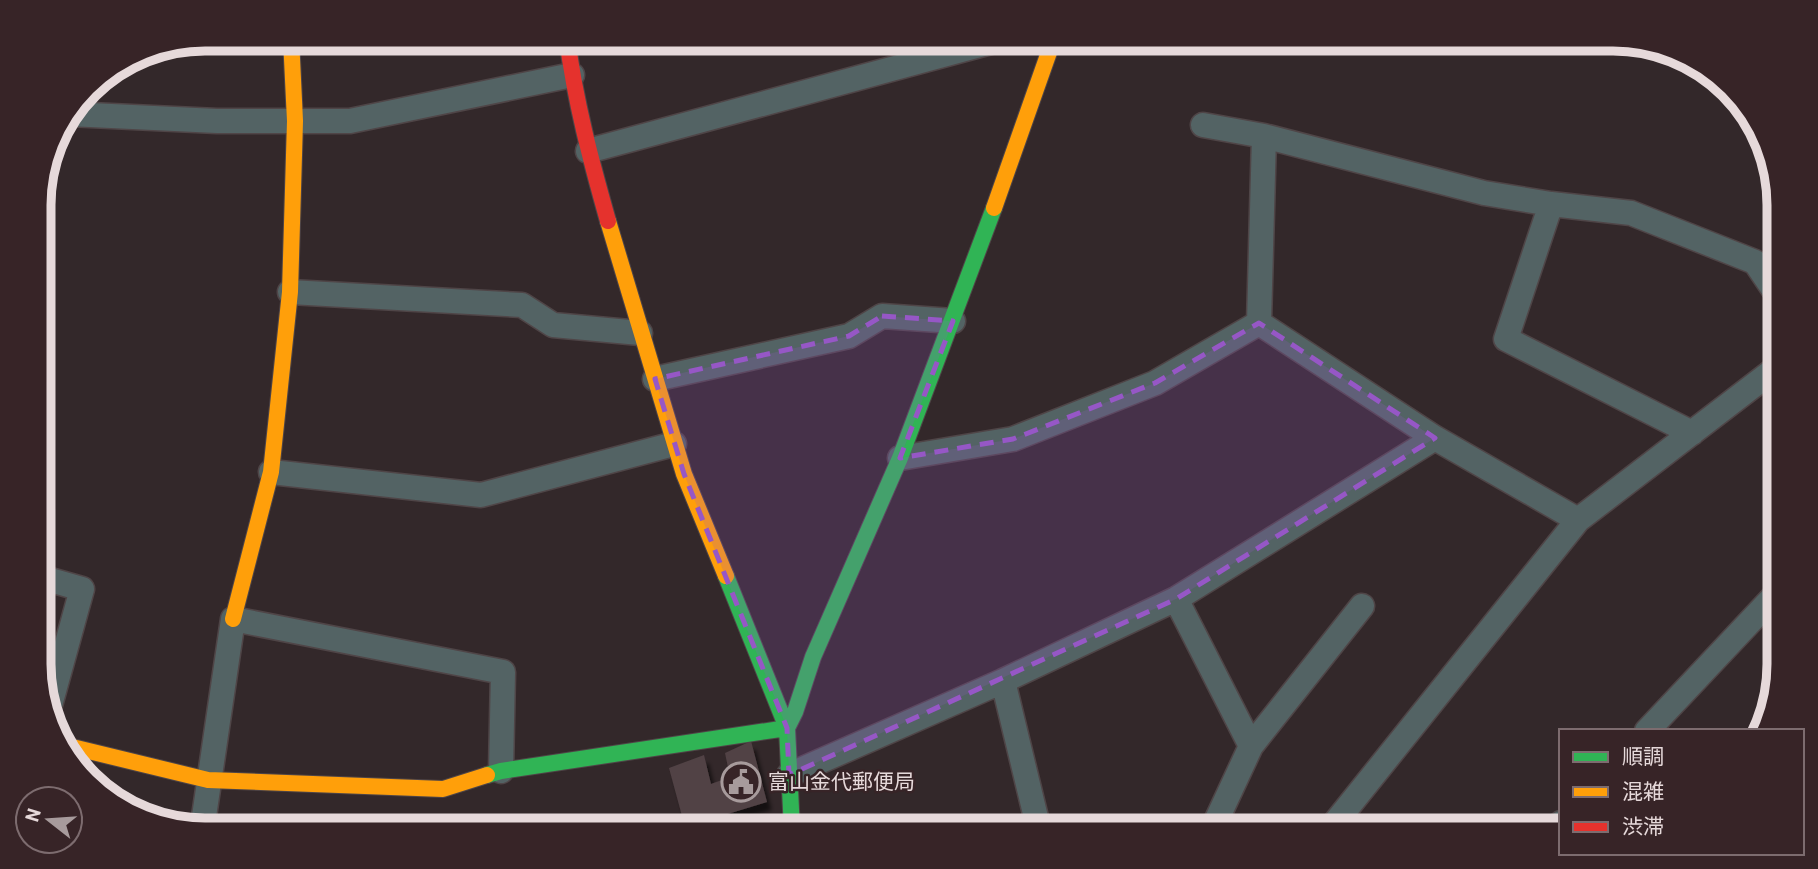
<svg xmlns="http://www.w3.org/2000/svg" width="1818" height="869" font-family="Barlow,'Noto Sans JP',sans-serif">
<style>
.building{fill:#514245;filter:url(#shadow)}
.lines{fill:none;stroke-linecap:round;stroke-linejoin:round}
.street-casing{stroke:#4f4547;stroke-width:27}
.fast-casing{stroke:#4f4547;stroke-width:18}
.slow-casing{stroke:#4f4547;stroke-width:18}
.jam-casing{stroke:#4f4547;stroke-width:18}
.street{stroke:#536364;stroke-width:24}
.fast{stroke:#30b455;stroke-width:16}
.slow{stroke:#ff9f0a;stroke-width:16}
.jam{stroke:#e5322d;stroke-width:16}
.marked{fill:#9657c6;fill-opacity:0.2;stroke:#9657c6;stroke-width:5;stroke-dasharray:14 9;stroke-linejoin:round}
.labels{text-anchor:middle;stroke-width:5;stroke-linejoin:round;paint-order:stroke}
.poi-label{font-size:21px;fill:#e6d9da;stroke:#372427;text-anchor:start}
.rim{fill:none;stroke:#e6d9da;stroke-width:9}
</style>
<defs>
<filter id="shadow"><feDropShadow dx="4.5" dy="8" stdDeviation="2" flood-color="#0009"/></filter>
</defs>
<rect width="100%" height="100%" fill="#33282a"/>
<path class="building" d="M751,741L767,802L685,827L669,768L704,755L711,784L730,777L725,753Z"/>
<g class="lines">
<g class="street-casing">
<path id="street" d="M69,114L217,121H350L572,75
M1203,125L1264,136L1259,323
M1264,136L1484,193L1551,204L1506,339L1692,433
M588,151L1006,38
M1551,204L1631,213L1755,262L1778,296
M290,292L522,305L553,325L640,333
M655,379L849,336L882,316L953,321
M900,458L1013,439L1155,383L1259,323L1435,438L1578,520
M271,472L481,495L674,444
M40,577L82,589L49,709
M1176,599L1251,746L1212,830
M1647,731L1779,591
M1251,746L1362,606
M789,775L1003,681
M1331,828L1578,520L1779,366
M202,830L233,619L503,672L501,771
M1039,830L1003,681L1176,599L1435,438
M1554,830L1561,823"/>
</g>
<g class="fast-casing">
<path id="fast" d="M487,775L501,771L787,728L726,576
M792,830L787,728L795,712L813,657L900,458L994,208"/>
</g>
<g class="slow-casing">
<path id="slow" d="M994,208L1054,38
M608,221L684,474L726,576
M233,619L271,472L290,292L295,121L291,38
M64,745L208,780L443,789L487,775"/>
</g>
<g class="jam-casing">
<path id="jam" d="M567,38C575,101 591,161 608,221"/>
</g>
<use href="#street" class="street"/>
<use href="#fast" class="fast"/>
<use href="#slow" class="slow"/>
<use href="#jam" class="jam"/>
</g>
<path class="marked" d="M882,316L953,321L900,458L1013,439L1155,383L1259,323L1435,438L1176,599L789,775L787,728L684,474L655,379L849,336Z"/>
<defs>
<g id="civic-ring" transform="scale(2.0125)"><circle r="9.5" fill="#372427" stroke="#a79b9c" stroke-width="1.5"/><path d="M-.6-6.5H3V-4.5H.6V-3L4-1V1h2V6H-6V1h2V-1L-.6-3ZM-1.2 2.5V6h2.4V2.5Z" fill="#a79b9c"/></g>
</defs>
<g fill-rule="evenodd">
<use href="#civic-ring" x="741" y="782"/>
</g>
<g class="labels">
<g class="poi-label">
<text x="768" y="789">富山金代郵便局</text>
</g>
</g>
<path d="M0 0H1818V869H0ZM205 51H1613A154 154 0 0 1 1767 205V664A154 154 0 0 1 1613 818H205A154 154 0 0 1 51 664V205A154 154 0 0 1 205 51Z" fill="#372427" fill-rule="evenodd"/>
<path class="rim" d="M205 51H1613A154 154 0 0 1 1767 205V664A154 154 0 0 1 1613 818H205A154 154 0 0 1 51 664V205A154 154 0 0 1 205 51Z"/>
<rect x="1559" y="729" width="245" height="126" fill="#372427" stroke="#7d6c6f" stroke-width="2"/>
<rect x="1573" y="752" width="35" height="10" fill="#30b455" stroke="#7d6c6f" stroke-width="2"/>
<text x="1622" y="764" font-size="21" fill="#e6d9da">順調</text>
<rect x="1573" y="787" width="35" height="10" fill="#ff9f0a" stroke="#7d6c6f" stroke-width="2"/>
<text x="1622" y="799" font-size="21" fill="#e6d9da">混雑</text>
<rect x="1573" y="822" width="35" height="10" fill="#e5322d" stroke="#7d6c6f" stroke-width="2"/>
<text x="1622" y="834" font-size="21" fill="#e6d9da">渋滞</text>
<g transform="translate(49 820) rotate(287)"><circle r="33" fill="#372427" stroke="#7d6c6f" stroke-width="2"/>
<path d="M0-5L12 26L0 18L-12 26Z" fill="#a79b9c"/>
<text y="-10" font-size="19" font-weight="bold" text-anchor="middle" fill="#e6d9da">N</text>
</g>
</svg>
